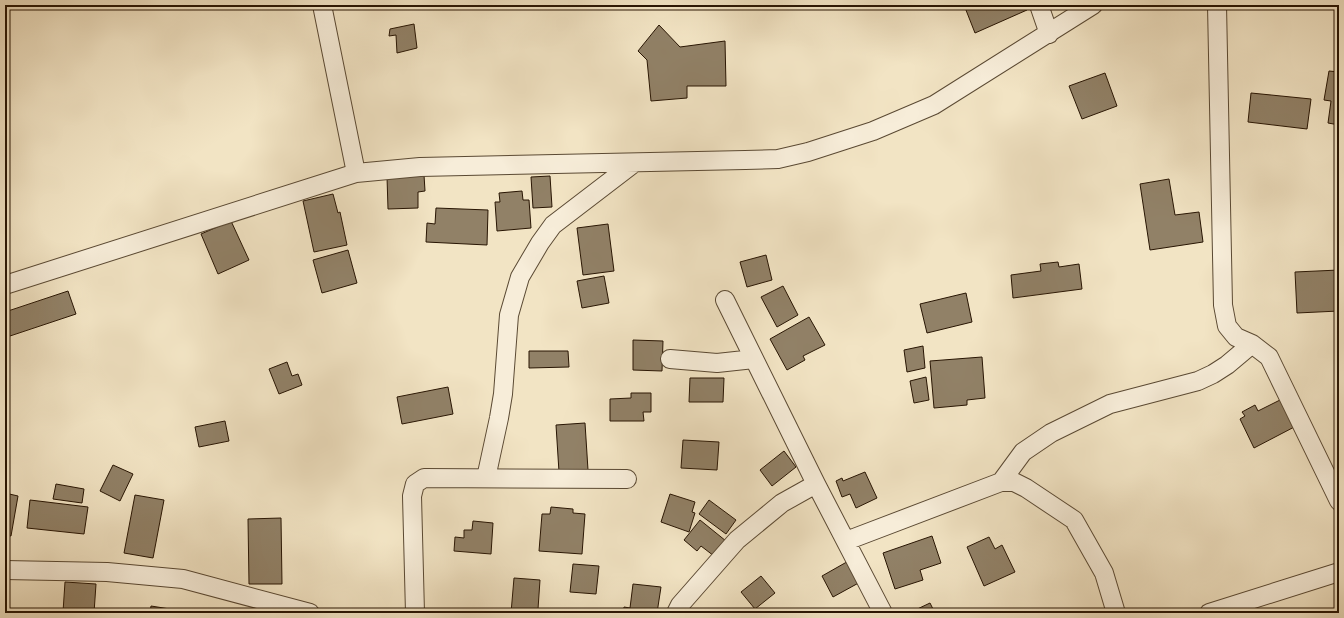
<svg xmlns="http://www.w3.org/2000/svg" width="1344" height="618" font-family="Alegreya,serif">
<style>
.building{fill:#918167;stroke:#281503}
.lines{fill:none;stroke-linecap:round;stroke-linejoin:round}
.minor-casing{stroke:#5a4933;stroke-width:20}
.minor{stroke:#f7edd9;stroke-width:18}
</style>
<rect width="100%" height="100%" fill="#f2e4c4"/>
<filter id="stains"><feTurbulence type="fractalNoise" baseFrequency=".005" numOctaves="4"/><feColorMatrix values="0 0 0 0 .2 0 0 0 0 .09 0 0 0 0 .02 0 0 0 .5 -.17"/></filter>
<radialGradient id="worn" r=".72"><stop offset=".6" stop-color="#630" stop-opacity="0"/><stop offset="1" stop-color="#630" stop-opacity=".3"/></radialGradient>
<path class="building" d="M964,5H1025L1027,10L975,33Z
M414,24L417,48L397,53L396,35L389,36L390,29Z
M659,25L680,47L725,41L726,86H687V98L651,101L647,60L638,51Z
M1329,71L1339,72V125L1328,123L1331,101L1324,100Z
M1105,73L1117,106L1082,119L1069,86Z
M1251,93L1311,99L1307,129L1248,122Z
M424,175L425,191L418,192V208L388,209L387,177Z
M550,176L552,207L533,208L531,177Z
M1169,179L1175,215L1199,212L1203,242L1150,250L1140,184Z
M522,191L523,200H529L531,228L497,231L495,202H500L499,193Z
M333,194L338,213L340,212L347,245L314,252L303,201Z
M436,208L488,210L487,245L426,242L427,223L435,224Z
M231,221L249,260L218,274L201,234Z
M608,224L614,271L583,275L577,228Z
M348,250L357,283L322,293L313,260Z
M766,255L772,280L747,287L740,262Z
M1058,262L1059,267L1079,264L1082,289L1013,298L1011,275L1041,271L1040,264Z
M1339,270V311L1297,313L1295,272Z
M604,276L609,303L582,308L577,281Z
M783,286L798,315L777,327L761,297Z
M68,291L76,314L7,337L5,332V312Z
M966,293L972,322L927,333L920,304Z
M809,317L825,345L803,356L805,360L787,370L770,339Z
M633,340L663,341L662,371L633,370Z
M923,346L925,368L907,372L904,350Z
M529,351H568L569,367L529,368Z
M982,357L985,398L967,400V405L934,408L930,361Z
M287,362L292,376L298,374L302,385L279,394L269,369Z
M926,377L929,400L914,403L910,381Z
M690,378H724L723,402H689Z
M448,387L453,414L402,424L397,397Z
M631,393H651V412H643L644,421H610V399L631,398Z
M1286,397L1300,424L1254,448L1240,419L1245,416L1242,412L1255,405L1258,411Z
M225,421L229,441L199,447L195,427Z
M585,423L588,470L559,472L556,425Z
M683,440L719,442L717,470L681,468Z
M784,451L796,467L772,486L760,470Z
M113,465L133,474L120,501L100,491Z
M865,472L877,498L856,508L850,494L842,497L836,481L842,478L843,481Z
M56,484L84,489L82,503L53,499Z
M5,493L18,496L11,536L5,535Z
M670,494L695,502L692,512L695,513L689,532L661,522Z
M135,495L164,500L153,558L124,553Z
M30,500L88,507L84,534L27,528Z
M709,500L736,520L726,534L699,514Z
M551,507L573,509V513L585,514L582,554L539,551L542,514H550Z
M281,518L282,584H249L248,519Z
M700,520L726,541L714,556L701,546L697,551L684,540Z
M473,521L493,523L491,554L454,551L455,537L464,538V530H472Z
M932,536L941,563L920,570L923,580L895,589L883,553Z
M989,537L995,549L1002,545L1015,572L984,586L967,547Z
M852,559L864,580L833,597L822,576Z
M573,564L599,566L596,594L570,592Z
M761,576L775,593L755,609L741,592Z
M514,578L540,580L538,609H530V613H511Z
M65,582L96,584L94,613L63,612Z
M633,584L661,587L657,613H623L624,607L630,608Z
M930,603L935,613H912L911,612Z
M151,606L189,612V613H150Z"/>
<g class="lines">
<g class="minor-casing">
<path id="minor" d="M322,5L356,173
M1039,5L1049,34
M1217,5L1223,305L1227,326L1236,337L1252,344L1269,357L1339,501
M5,285L356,173L420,167L745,160L778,159L808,152L873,131L934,105L1093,5
M725,300L816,484L883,613
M670,359L717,363L754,359
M486,478L499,418L503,394L509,315L520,277L540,243L553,225L634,163
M1001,482L1023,452L1051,433L1110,404L1198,381L1213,374L1227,365L1252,344
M846,541L1001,482H1014L1026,488L1074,520L1104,573L1116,613
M5,570L107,572L183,579L310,613
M415,613L412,496L415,484L424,478L627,479
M676,613L680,605L737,540L782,503L816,484
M1209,613L1339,572"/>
</g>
<use href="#minor" class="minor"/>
</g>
<rect width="1344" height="618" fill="none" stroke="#f2e4c4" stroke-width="20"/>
<rect x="6" y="6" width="1332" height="606" fill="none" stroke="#281503" stroke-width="2"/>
<rect x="10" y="10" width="1324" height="598" fill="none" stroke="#281503"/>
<rect width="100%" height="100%" filter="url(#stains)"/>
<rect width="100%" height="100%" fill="url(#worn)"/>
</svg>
